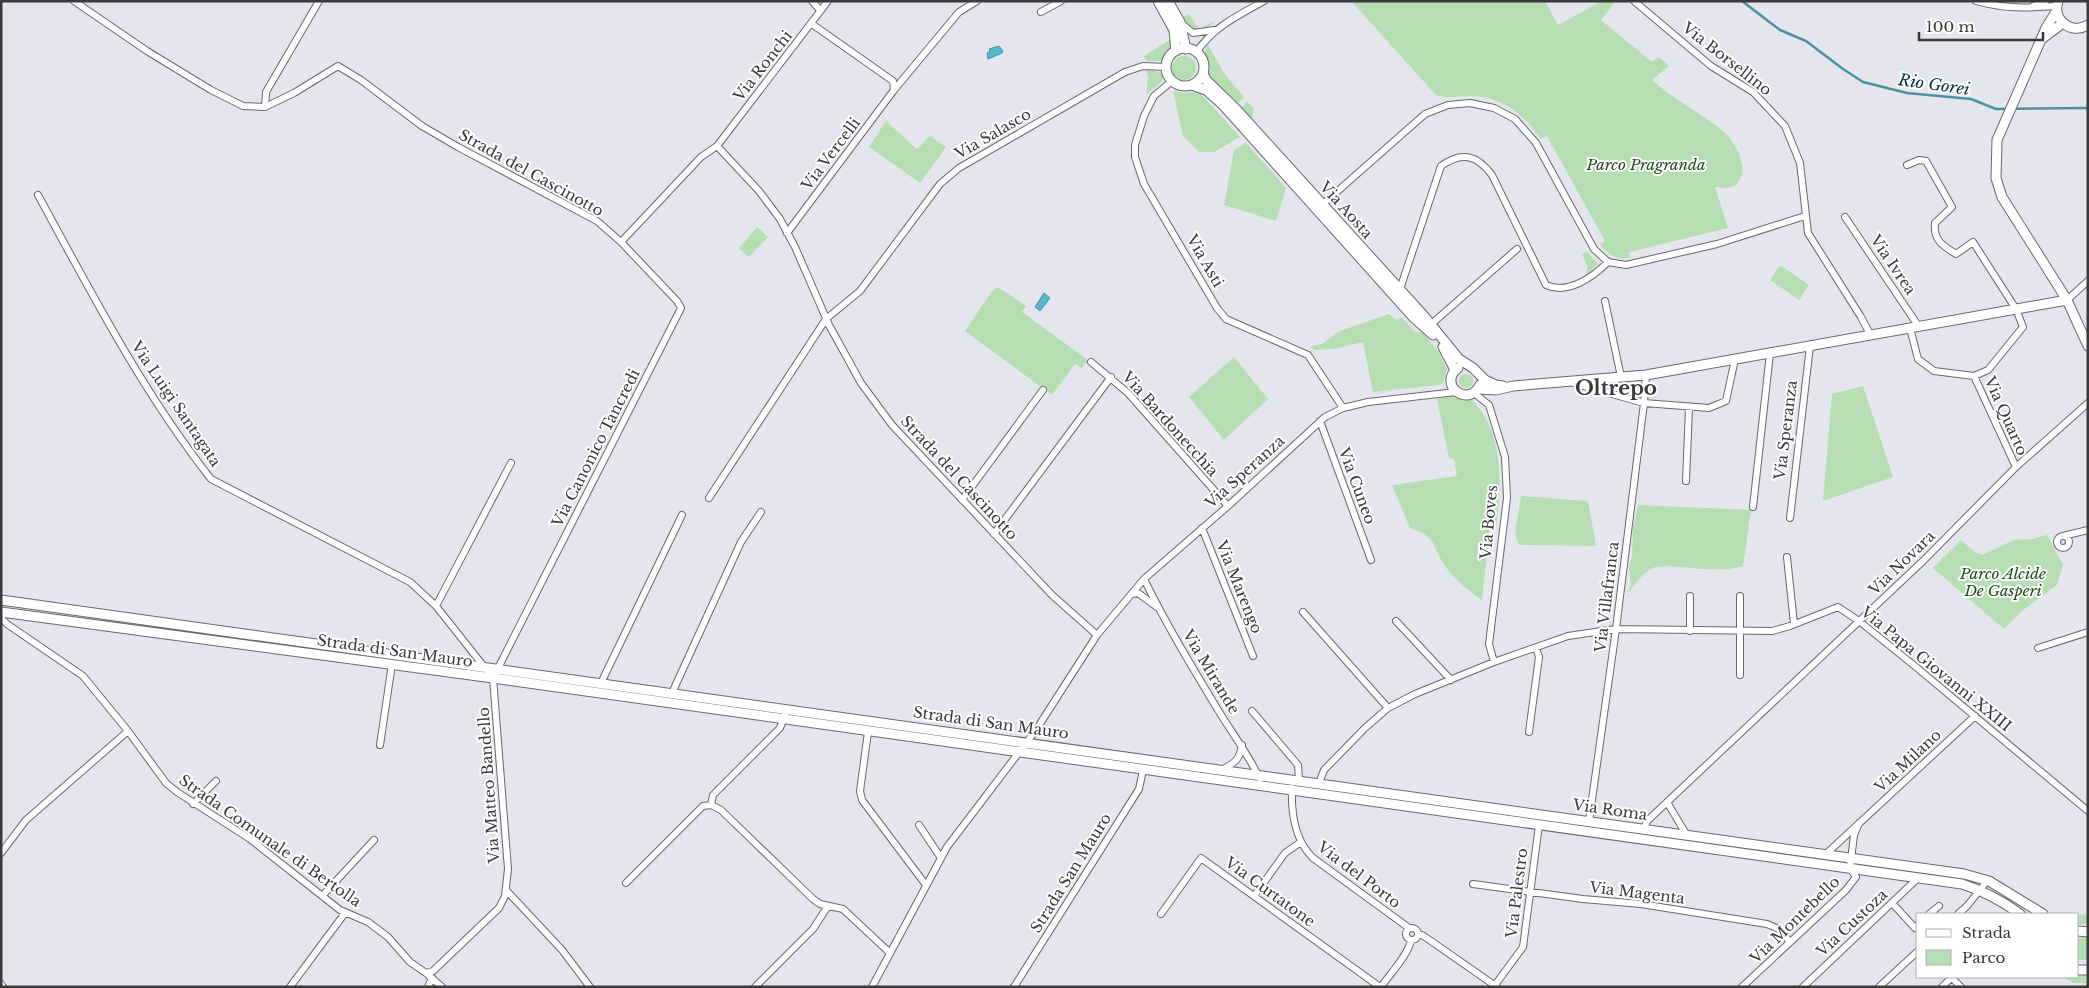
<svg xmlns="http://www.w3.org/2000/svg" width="2089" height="988" font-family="'Libre Baskerville',serif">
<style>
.green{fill:#b5deb2}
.water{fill:#55b6ce;stroke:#4d91a2}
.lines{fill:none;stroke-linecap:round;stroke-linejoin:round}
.stream{stroke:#4d91a2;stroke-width:2.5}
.street-casing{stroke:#68696f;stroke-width:8}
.secondary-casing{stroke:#68696f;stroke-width:11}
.street{stroke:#fff;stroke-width:6}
.secondary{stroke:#fff;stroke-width:9}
.labels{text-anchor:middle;stroke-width:4;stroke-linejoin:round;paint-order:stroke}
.street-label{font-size:15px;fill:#3a3a3d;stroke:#fff}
.park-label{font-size:15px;font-style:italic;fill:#164c16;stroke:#fff}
.water-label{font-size:16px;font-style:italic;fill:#01313b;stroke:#fff}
.district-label{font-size:20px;font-weight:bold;fill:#3a3a3d;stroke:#fff}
</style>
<rect width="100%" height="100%" fill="#e5e6ed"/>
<path class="green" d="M1351,1H1545L1558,25L1602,1H1613L1615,2L1601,20L1652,62L1659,57L1669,66L1652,80C1674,100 1702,113 1725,133C1735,142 1749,168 1739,181C1733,190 1724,188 1715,187L1728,228L1629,252L1630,258C1618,260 1607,255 1600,244L1605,241L1547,136L1541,139C1525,115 1501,96 1471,96C1459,96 1447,99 1436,95Z
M1189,14L1199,29L1214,21V23C1199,31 1192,35 1183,17Z
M1168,26L1172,35V47L1161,61H1147L1144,56L1171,39L1166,28Z
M1208,45L1226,76L1244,97L1236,105L1207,76C1208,65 1201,54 1208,45Z
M1172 68a12 12 0 1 1 24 0a12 12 0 1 1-24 0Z
M1146,70L1160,72L1164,77L1161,82L1146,95L1148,78Z
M1173,91L1183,93L1199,92L1240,137L1214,152H1199L1183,136Z
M1247,102L1254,108L1252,119L1240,109Z
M886,121L917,149L930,136L946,147L920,183L869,147Z
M1246,143L1286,188L1276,221L1224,205L1234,150Z
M757,227L768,237L749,257L739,248Z
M1587,252L1598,264L1585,277C1590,267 1586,263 1582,254Z
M1780,265L1809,285L1799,300L1770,280Z
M998,287L1026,306L1022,312L1088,360L1082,368L1075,364L1052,395L965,331L992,291Z
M1389,314L1397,320L1401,317L1415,332L1423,333L1439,353L1447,369L1443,383L1439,385L1373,392L1363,342L1334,349L1314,350L1311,346L1322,344L1340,331Z
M1234,357L1268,399L1224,440L1189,397Z
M1459 381a7 7 0 1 1 14 0a7 7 0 1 1-14 0Z
M1863,386L1893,477L1823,501L1832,394Z
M1452,396L1462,399H1471C1504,431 1502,485 1496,527L1490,526L1482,600C1469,590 1454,580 1445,566C1431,545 1438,537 1410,528L1392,485L1457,476L1454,459L1449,458L1437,399Z
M1521,496L1588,501L1596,546L1519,545L1515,533Z
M1638,505L1751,510L1743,566C1722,572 1702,569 1681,567C1672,567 1662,565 1653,568C1643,572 1635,584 1629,592H1627L1631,587L1629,565L1632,558L1633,529Z
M2047,535L2063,565L2057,585L2022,611L2004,629L1933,568L1961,540L1975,552L1982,555L2014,540L2032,539Z
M2078,914L2088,915V923L2078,925Z
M2085,937L2088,938V960H2078V938Z
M2088,973V983H2073L2064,977H2078V974Z"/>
<path class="water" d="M999,46L1003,51L1002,53L988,59L987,53L990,51L989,49Z
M1044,293L1050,298L1040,311L1035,307Z"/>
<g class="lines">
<path class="stream" d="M1742,1L1780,30L1806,41L1843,69L1863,82L1907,93L1971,99L1996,109L2088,108"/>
<g class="street-casing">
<path id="street" d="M74,1L147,51L211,90L243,106L265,107L294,93L338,66L361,80L422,126L458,147L597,221L621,242L677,301L681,308L676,318L493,678
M812,1L820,10
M1634,1L1711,66L1753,92L1785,126L1800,163L1808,233L1861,317L1871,336
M1976,1C2004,9 2028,8 2056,6
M2033,6L2046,1
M1041,12L1061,1
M1181,23L1193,33L1214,30
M1196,53C1213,27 1237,16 1264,1
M1172,81L1154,96L1144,116L1135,145V157L1144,184L1217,308L1226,319L1308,355L1343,408
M894,90L959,12L977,1
M265,107L266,92L319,1
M717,146L759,191L780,219L795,247L829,325L861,383L892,425L1052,595L1097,635
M1907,165L1919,160L1926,161L1952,207L1935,223C1933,240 1943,246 1956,254L1973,242L2016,309L2023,327L1988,370L1974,376L1934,371L1918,359L1910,328
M38,195C91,292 142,391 211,479L410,582L436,606L493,678
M1323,204L1425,114L1448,105L1470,103L1494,108L1515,119L1536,143L1594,249L1608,262L1626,265L1717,244L1805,216
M1845,217L1919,327
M787,233L894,90L893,81L812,24
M621,242L701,157L717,146L828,1
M1400,289L1441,166C1462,151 1477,155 1492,175L1546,285C1568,295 1593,277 1608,262
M2067,300L2088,281
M1605,301L1621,377
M1428,327L1517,249
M1091,362L1128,393L1228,506
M1974,376L2016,467
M1573,383L1644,403L1709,408L1726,401L1735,359
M1474,393L1489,405L1505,457L1507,498L1489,644L1494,662
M1320,421L1371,560
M1686,481L1689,408
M709,498L826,319L860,291L940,184L959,168L1125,72L1143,66L1166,67
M962,500L1043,390
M1753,507L1770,353
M1790,518L1810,346
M1202,528L1253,656
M994,534L1111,377
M2057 542a6 6 0 1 1 12 0a6 6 0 1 1-12 0Z
M2063,536L2088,530
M1787,557L1794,624
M1144,579C1166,624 1192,667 1218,710C1232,733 1248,754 1260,779
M1132,594L1138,593L1157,607
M1690,596V631
M1740,596V675
M436,606L511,463
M1303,612L1388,708
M1,618L7,624L83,676L128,731L166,783L177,792L250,839L340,910L368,922L388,937L410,962L426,973L433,971L499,908L505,896L508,869L493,678
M1396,621L1451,680
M2038,648L2088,632
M601,683L682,515
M672,693L741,542L761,512
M1252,711L1298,765L1299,780
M868,732L860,791L862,800L926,885
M1529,732L1539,657L1536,648
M380,745L392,664
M1223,769C1235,763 1240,759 1242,745
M1319,783L1324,770L1365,728L1388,708L1415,694L1494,662L1568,636L1616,629L1772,631L1790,626L1838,607L1859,621L1916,667L2088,811
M1292,788C1291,812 1295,841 1313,858L1409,928
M1667,802L1686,834
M193,804L216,781
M711,805L713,795L780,728L785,715
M1589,821L1616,629L1644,403L1646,375
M919,825L941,858
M1644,829L1647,821L1923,561L2016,467L2088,403
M1,853L26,820L128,731
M1826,854L1975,716
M626,883L703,806L711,805L721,810L813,899L820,904L843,909L890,953
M1473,884L1583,899L1641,904L1767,924L1779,929L1790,942
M506,890L562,950L590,987
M323,895L374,840
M1254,896L1285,853L1301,842
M1892,903L1915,928L1918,925
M1161,914L1201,858L1380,987
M1929,914L1939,906
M1958,914L1967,906L1987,881
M1406 934a6 6 0 1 1 12 0a6 6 0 1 1-12 0Z
M1418,935H1422L1431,941L1497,987
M426,973L442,987
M1951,977L1961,987
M1,984L3,987
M1495,985L1523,947L1539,825
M290,987L345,913
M428,987L432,978
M755,987L813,929L828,906
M872,987L947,847L1036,730L1097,635L1144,579L1228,506L1325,417L1343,408L1368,402L1456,392
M1014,987L1139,789L1143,770
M1381,987C1389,975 1409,954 1411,940
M1742,987L1846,890L1856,877L1850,868L1854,835L1859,823
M1803,987L1918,878
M1879,987L1918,951
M1942,987L1952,977"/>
</g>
<g class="secondary-casing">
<path id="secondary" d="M1158,1L1174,30L1176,51
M1168,1L1180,22L1186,49
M2058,1C2052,20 2071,35 2088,25
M2056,12L2046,28L1997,140L1996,178L2002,197L2067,300L2088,346
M2043,38L2063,23
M1166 67a19 19 0 1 1 38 0a19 19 0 1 1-38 0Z
M1203,73L1206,80L1236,109L1424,316L1459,359L1473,368L1485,380L1496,385L1503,386
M1192,85L1206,90L1223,105L1414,318L1433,335
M1443,347L1455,370
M1458,368C1437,384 1468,409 1480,385
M1478,389L1496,390L1513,386L1646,375L2067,300
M1,600L1964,874L1989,881L2043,914
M1,612L493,678L1962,884C1984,891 2001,900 2020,914
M2078,931L2088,932
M2078,970H2088"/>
</g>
<use href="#street" class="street"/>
<use href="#secondary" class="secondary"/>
</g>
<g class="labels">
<g class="street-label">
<text transform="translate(1727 59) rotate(38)" y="5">Via Borsellino</text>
<text transform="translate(763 66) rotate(-52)" y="5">Via Ronchi</text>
<text transform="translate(993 134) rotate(-30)" y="5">Via Salasco</text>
<text transform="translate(831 154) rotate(-53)" y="5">Via Vercelli</text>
<text transform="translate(531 173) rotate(29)" y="5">Strada del Cascinotto</text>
<text transform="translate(1346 210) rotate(48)" y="5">Via Aosta</text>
<text transform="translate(1205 261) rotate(60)" y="5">Via Asti</text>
<text transform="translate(1893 265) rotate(56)" y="5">Via Ivrea</text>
<text transform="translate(176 404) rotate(56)" y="5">Via Luigi Santagata</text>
<text transform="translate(2006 416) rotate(66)" y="5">Via Quarto</text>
<text transform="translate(1170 424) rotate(48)" y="5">Via Bardonecchia</text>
<text transform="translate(1786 430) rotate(-83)" y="5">Via Speranza</text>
<text transform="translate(596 448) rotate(-63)" y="5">Via Canonico Tancredi</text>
<text transform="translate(1245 472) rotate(-42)" y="5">Via Speranza</text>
<text transform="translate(959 478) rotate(47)" y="5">Strada del Cascinotto</text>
<text transform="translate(1357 486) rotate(70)" y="5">Via Cuneo</text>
<text transform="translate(1489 522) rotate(-85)" y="5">Via Boves</text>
<text transform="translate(1902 563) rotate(-44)" y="5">Via Novara</text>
<text transform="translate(1239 587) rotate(68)" y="5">Via Marengo</text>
<text transform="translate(1607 597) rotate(-83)" y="5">Via Villafranca</text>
<text transform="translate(395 651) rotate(8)" y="5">Strada di San Mauro</text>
<text transform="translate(1936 669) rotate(39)" y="5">Via Papa Giovanni XXIII</text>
<text transform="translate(1211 672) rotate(59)" y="5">Via Mirande</text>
<text transform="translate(991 723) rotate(8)" y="5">Strada di San Mauro</text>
<text transform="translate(1908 761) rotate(-43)" y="5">Via Milano</text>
<text transform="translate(489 785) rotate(-94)" y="5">Via Matteo Bandello</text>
<text transform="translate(1610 810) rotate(8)" y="5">Via Roma</text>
<text transform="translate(270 841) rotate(35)" y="5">Strada Comunale di Bertolla</text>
<text transform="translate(1071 873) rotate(-58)" y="5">Strada San Mauro</text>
<text transform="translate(1359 875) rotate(37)" y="5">Via del Porto</text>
<text transform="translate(1270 892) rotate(36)" y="5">Via Curtatone</text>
<text transform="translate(1517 893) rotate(-83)" y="5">Via Palestro</text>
<text transform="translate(1637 893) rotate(7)" y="5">Via Magenta</text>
<text transform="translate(1795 920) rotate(-44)" y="5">Via Montebello</text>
<text transform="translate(1852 923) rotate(-43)" y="5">Via Custoza</text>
</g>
<g class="park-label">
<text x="1646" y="170">Parco Pragranda</text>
<text x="2003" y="579">Parco Alcide<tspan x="2003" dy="17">De Gasperi</tspan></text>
</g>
<g class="water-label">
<text transform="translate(1934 84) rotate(8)" y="6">Rio Gorei</text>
</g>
<g class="district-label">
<text x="1616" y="395">Oltrepo</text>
</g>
</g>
<rect width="2089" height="988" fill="none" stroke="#3a3a3d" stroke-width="5"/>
<rect x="1916" y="913" width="162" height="65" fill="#ffffff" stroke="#b0b0b1"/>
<rect x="1926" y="929" width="25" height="8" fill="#ffffff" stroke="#b0b0b1"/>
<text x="1962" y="938" font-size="15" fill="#3a3a3d">Strada</text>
<rect x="1926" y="950" width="25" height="15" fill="#b5deb2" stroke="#b0b0b1"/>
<text x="1962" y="963" font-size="15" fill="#3a3a3d">Parco</text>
<path d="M1919 32v8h124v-8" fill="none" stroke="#3a3a3d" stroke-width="2.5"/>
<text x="1926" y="32" font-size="15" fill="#3a3a3d" stroke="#ffffff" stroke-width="4" paint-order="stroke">100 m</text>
</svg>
